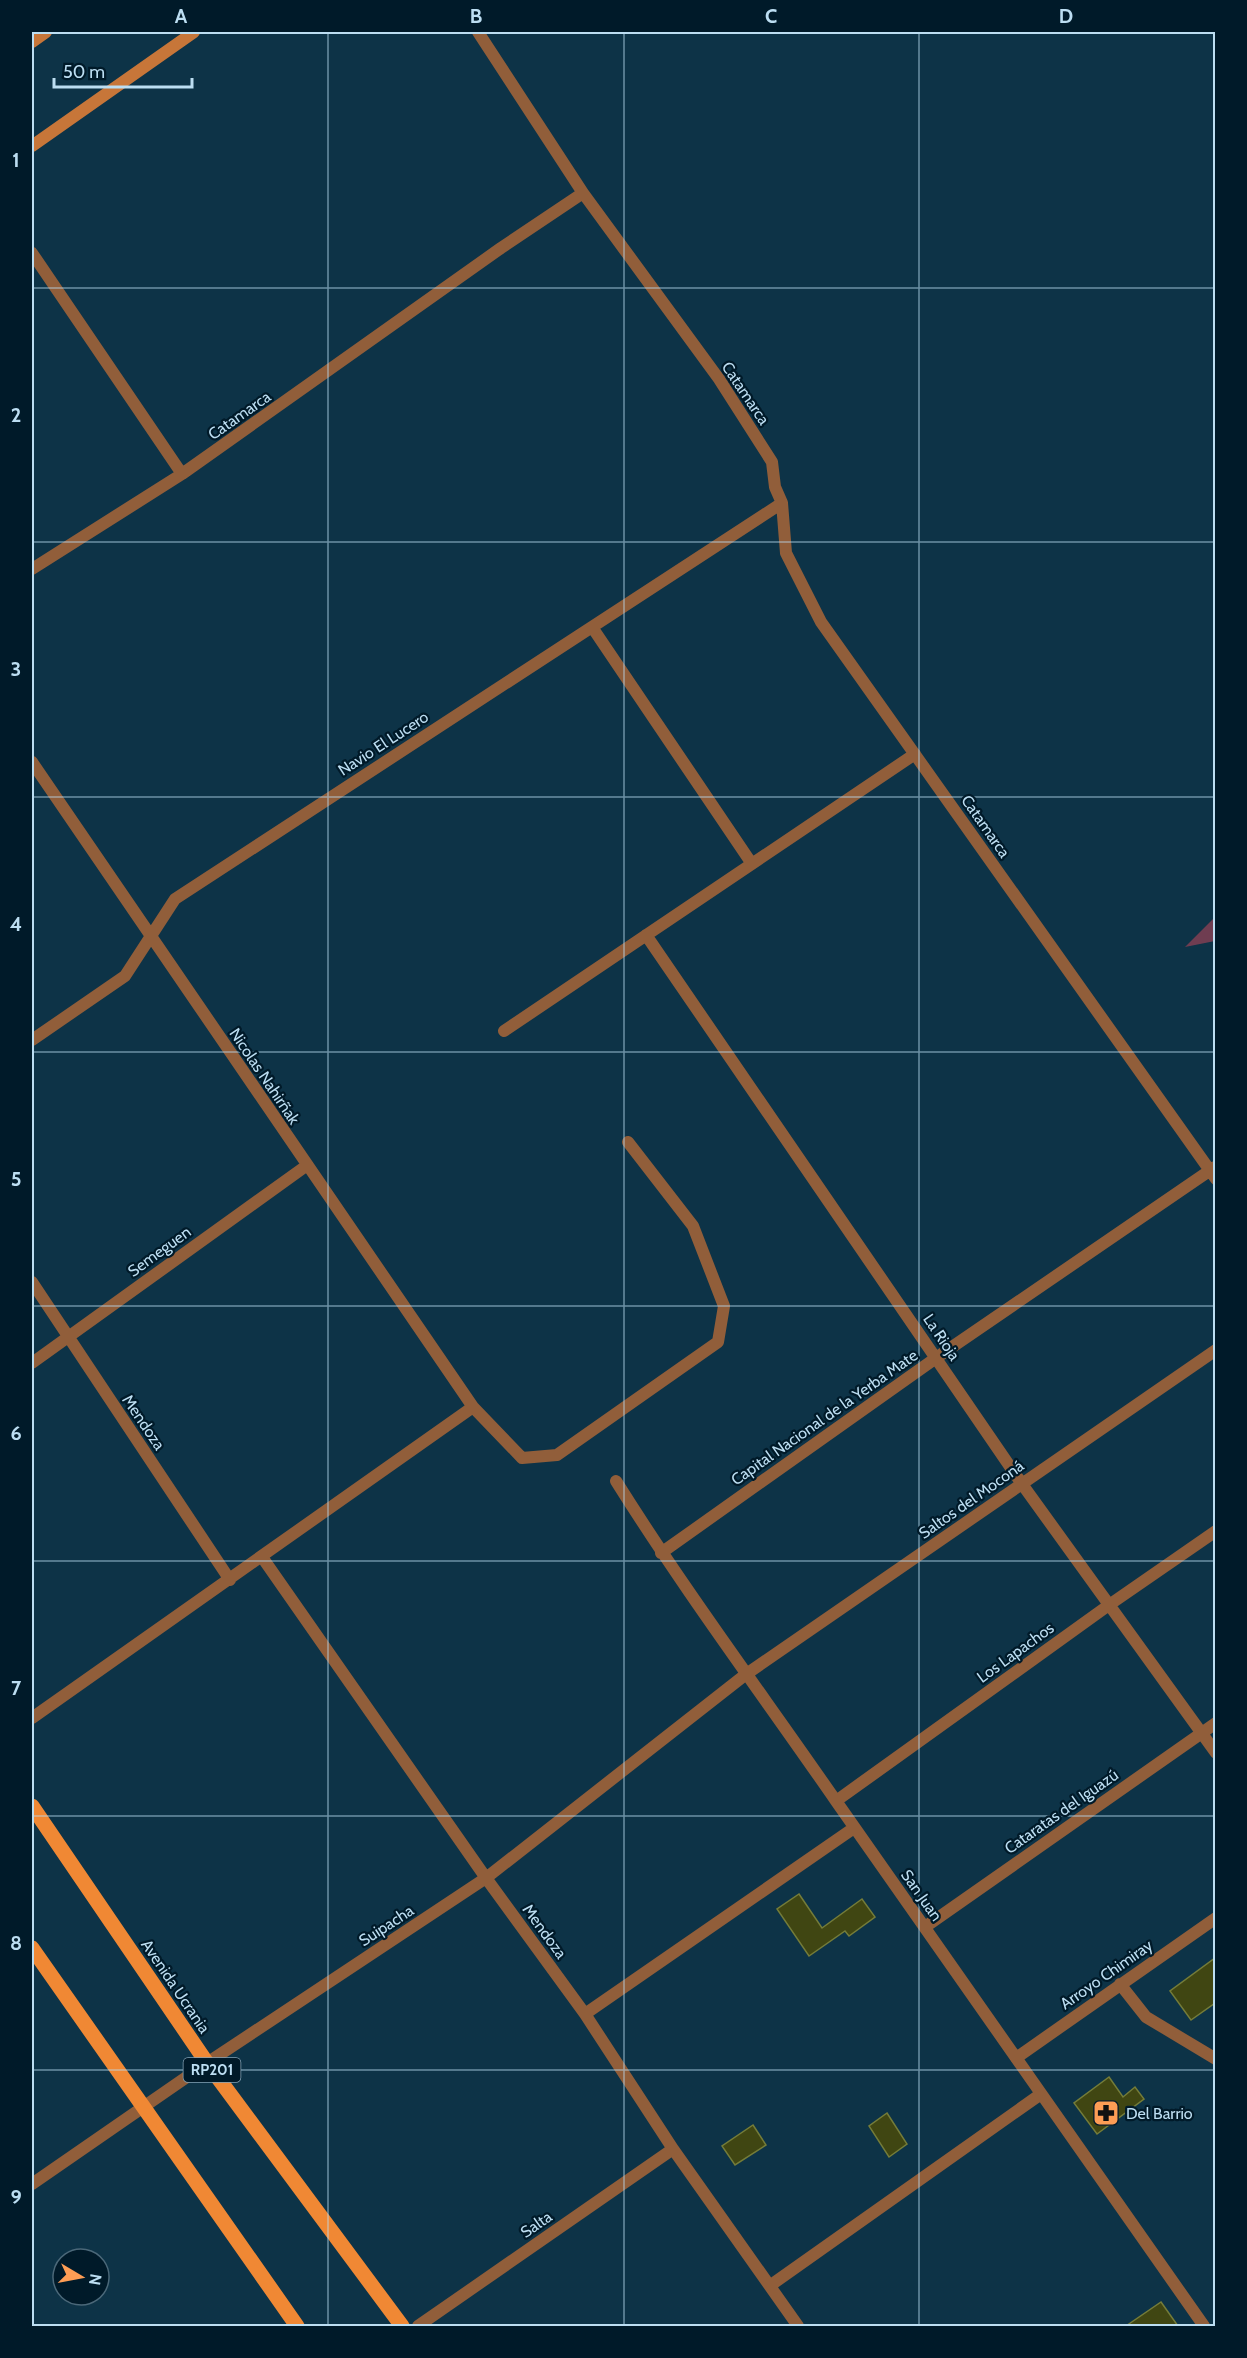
<svg xmlns="http://www.w3.org/2000/svg" width="1247" height="2358" font-family="Cabin,sans-serif">
<style>
.green{fill:#6f3d51}
.building{fill:#404612;stroke:#747c39;stroke-width:1.5}
.lines{fill:none;stroke-linecap:round;stroke-linejoin:round}
.minor{stroke:#915e3a;stroke-width:12}
.secondary{stroke:#c77639;stroke-width:12}
.primary{stroke:#f08834;stroke-width:15}
.grid{fill:none;stroke:#bcdef2;stroke-width:1.5;stroke-opacity:0.55}
.labels{text-anchor:middle;stroke-width:4.5;stroke-linejoin:round;paint-order:stroke}
.shield{fill:#001a29;stroke:#84a3b6;stroke-width:1.5}
.shield-label{font-size:15px;font-weight:bold;fill:#bcdef2}
.street-label{font-size:16px;fill:#bcdef2;stroke:#001a29}
.poi-label{font-size:16px;fill:#bcdef2;stroke:#001a29;text-anchor:start}
.neatline{fill:none;stroke:#bcdef2;stroke-width:2}
.grid-label{font-size:20px;text-anchor:middle;font-weight:bold;fill:#bcdef2}
</style>
<rect width="100%" height="100%" fill="#0d3347"/>
<path class="green" d="M1215,917V941L1185,947Z"/>
<path class="building" d="M799,1894L822,1928L862,1899L875,1917L849,1936L845,1931L809,1956L777,1909Z
M1215,1958V2003L1191,2020L1170,1991Z
M1109,2077L1123,2097L1135,2087L1144,2099L1097,2134L1074,2103Z
M887,2113L907,2144L889,2157L869,2126Z
M753,2125L766,2145L735,2165L722,2146Z
M1161,2302L1178,2326H1126Z"/>
<g class="lines">
<path class="minor" d="M478,32L583,193
M32,253L182,474
M32,569L182,474L501,248L583,193L719,379L772,462L775,487L782,503L786,553L821,622L1216,1179
M592,627L752,864
M32,762L473,1407L522,1458L557,1455L718,1342L724,1306L693,1226L628,1142
M646,935L1022,1484L1216,1753
M504,1031L915,754
M32,1040L125,976L175,899L782,503
M32,1282L230,1580
M32,1363L306,1166
M616,1481C685,1591 762,1694 836,1801C959,1976 1081,2151 1204,2326
M661,1553L936,1358L1215,1167
M262,1557L486,1878L585,2014L673,2149L798,2326
M32,1718L473,1407
M836,1801L1109,1605L1216,1531
M925,1927L1216,1723
M1120,1984L1146,2017L1216,2059
M585,2014L854,1828
M1016,2058L1216,1918
M32,2184L207,2063L486,1878L745,1675L1216,1350
M771,2285L1041,2094
M418,2326L673,2149"/>
<path class="secondary" d="M32,42L46,32
M32,146L194,32"/>
<path class="primary" d="M32,1806L207,2063L402,2326
M32,1948L297,2326"/>
</g>
<path class="grid" d="M328,32V2326M624,32V2326M919,32V2326M32,288H1216M32,542H1216M32,797H1216M32,1052H1216M32,1306H1216M32,1561H1216M32,1816H1216M32,2070H1216"/>
<defs>
<g id="pharmacy-square" transform="scale(1.35)"><rect x="-9" y="-9" width="18" height="18" rx="4" fill="#fd9d55" stroke="#001a29"/><path d="M-2-6h4v4h4v4h-4v4h-4v-4h-4v-4h4Z" fill="#111"/></g>
</defs>
<g fill-rule="evenodd">
<use href="#pharmacy-square" x="1106" y="2113"/>
</g>
<g class="labels">
<rect class="shield" x="183.5" y="2058" width="57" height="24" rx="4.5"/>
<g class="shield-label">
<text x="212" y="2075">RP201</text>
</g>
<g class="street-label">
<text transform="translate(746 393) rotate(56)" y="6">Catamarca</text>
<text transform="translate(239 415) rotate(-35)" y="6">Catamarca</text>
<text transform="translate(383 743) rotate(-33)" y="6">Navio El Lucero</text>
<text transform="translate(986 826) rotate(55)" y="6">Catamarca</text>
<text transform="translate(265 1076) rotate(56)" y="6">Nicolas Nahirñak</text>
<text transform="translate(159 1251) rotate(-36)" y="6">Semeguen</text>
<text transform="translate(942 1337) rotate(56)" y="6">La Rioja</text>
<text transform="translate(824 1417) rotate(-35)" y="6">Capital Nacional de la Yerba Mate</text>
<text transform="translate(144 1422) rotate(56)" y="6">Mendoza</text>
<text transform="translate(971 1499) rotate(-35)" y="6">Saltos del Moconá</text>
<text transform="translate(1015 1652) rotate(-36)" y="6">Los Lapachos</text>
<text transform="translate(1061 1811) rotate(-35)" y="6">Cataratas del Iguazú</text>
<text transform="translate(922 1895) rotate(55)" y="6">San Juan</text>
<text transform="translate(386 1925) rotate(-33)" y="6">Suipacha</text>
<text transform="translate(545 1931) rotate(54)" y="6">Mendoza</text>
<text transform="translate(1106 1974) rotate(-35)" y="6">Arroyo Chimiray</text>
<text transform="translate(176 1986) rotate(56)" y="6">Avenida Ucrania</text>
<text transform="translate(536 2224) rotate(-35)" y="6">Salta</text>
</g>
<g class="poi-label">
<text x="1126" y="2119">Del Barrio</text>
</g>
</g>
<rect width="1247" height="2358" fill="none" stroke="#001a29" stroke-width="66"/>
<g transform="translate(81 2277) rotate(100)"><circle r="28" fill="#001a29" stroke="#4b6879" stroke-width="1.5"/>
<path d="M0-4.5L10 22L0 15L-10 22Z" fill="#fd9d55"/>
<text y="-9" font-size="16" font-weight="bold" text-anchor="middle" fill="#bcdef2">N</text>
</g>
<path d="M54 78v9h138v-9" fill="none" stroke="#bcdef2" stroke-width="3"/>
<text x="63" y="78" font-size="18" fill="#bcdef2" stroke="#001a29" stroke-width="4.5" paint-order="stroke">50 m</text>
<rect x="33" y="33" width="1181" height="2292" class="neatline"/>
<g class="grid-label">
<text x="181" y="23">A</text>
<text x="476" y="23">B</text>
<text x="771" y="23">C</text>
<text x="1066" y="23">D</text>
<text x="16" y="167">1</text>
<text x="16" y="422">2</text>
<text x="16" y="676">3</text>
<text x="16" y="931">4</text>
<text x="16" y="1186">5</text>
<text x="16" y="1440">6</text>
<text x="16" y="1695">7</text>
<text x="16" y="1950">8</text>
<text x="16" y="2204">9</text>
</g>
</svg>
